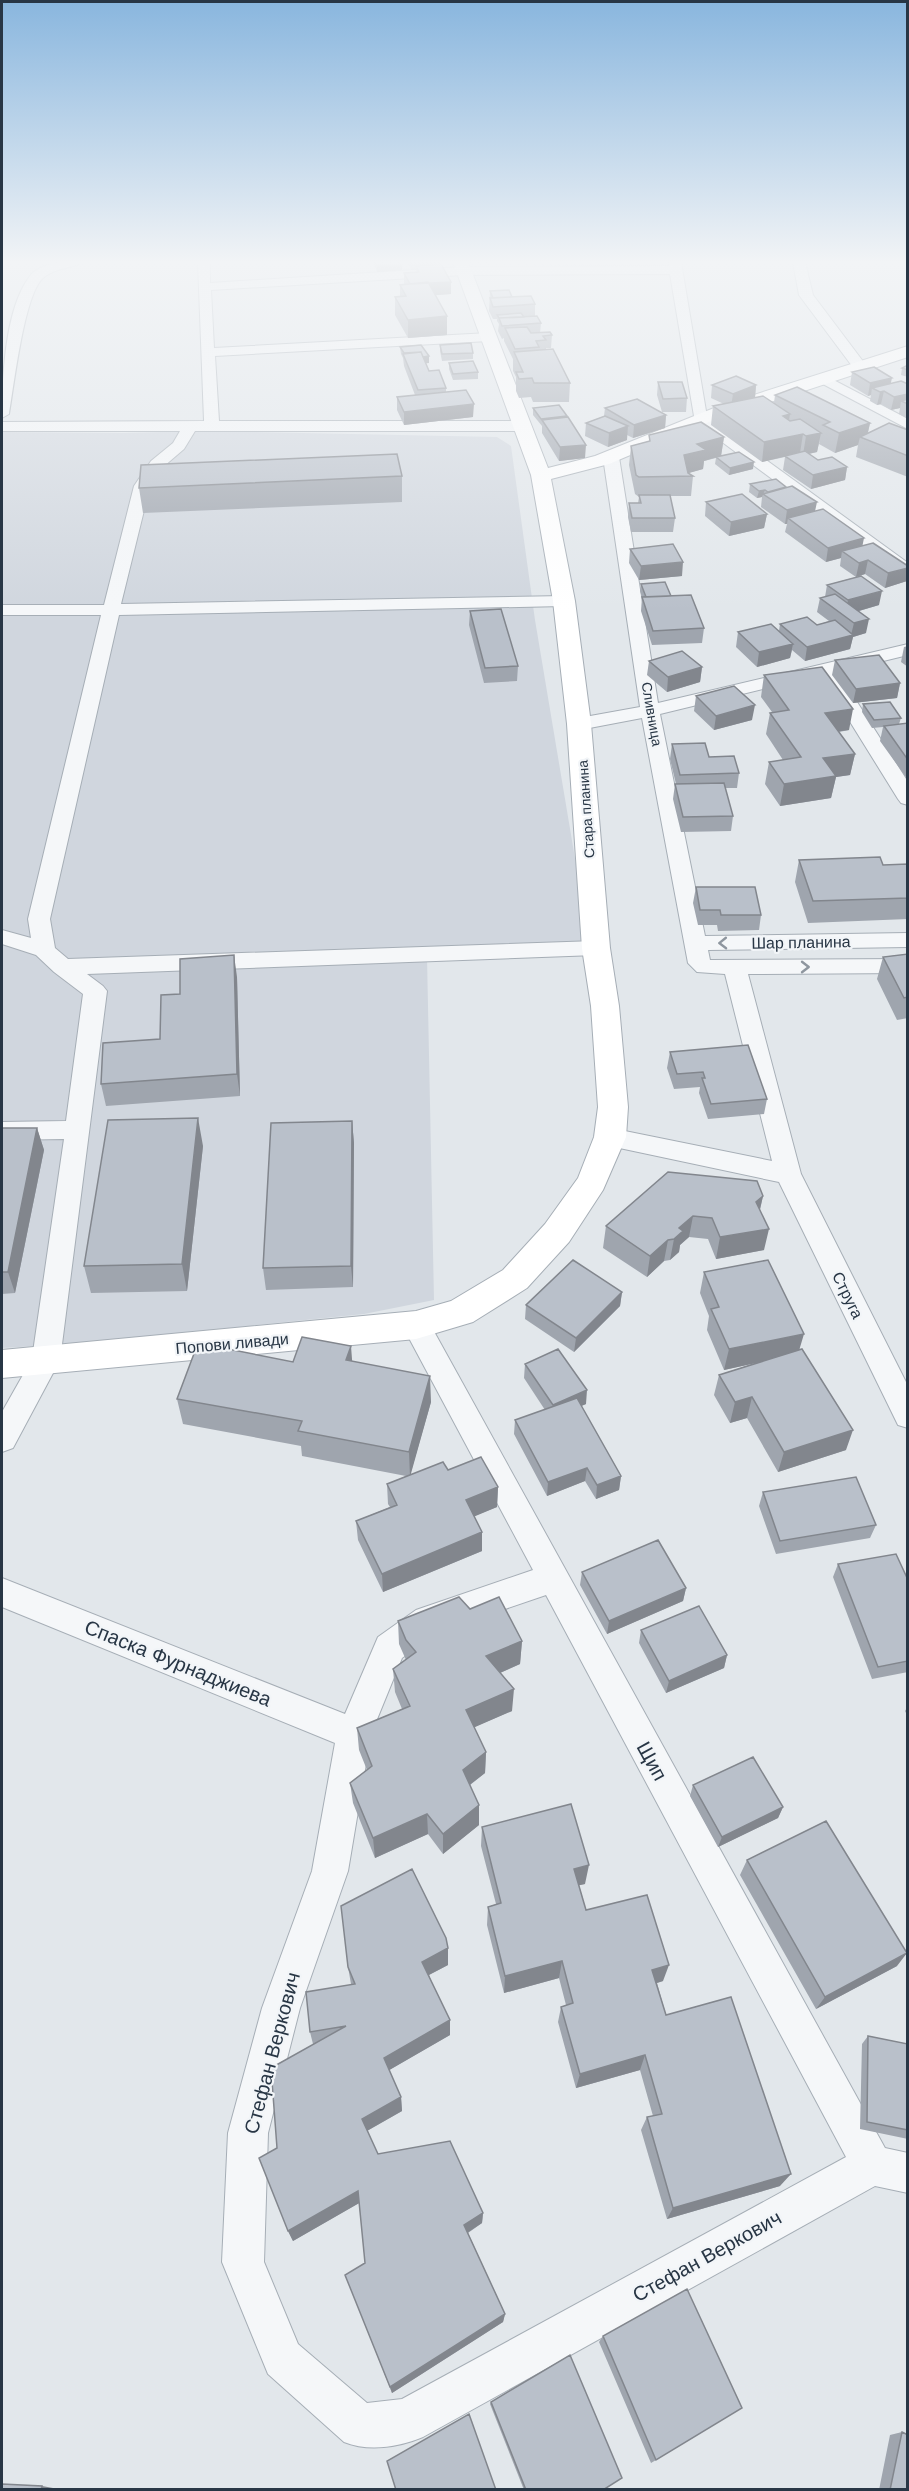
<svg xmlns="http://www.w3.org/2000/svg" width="909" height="2491" font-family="Helvetica,sans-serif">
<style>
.built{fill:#d0d6de}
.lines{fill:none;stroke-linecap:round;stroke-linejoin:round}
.street-casing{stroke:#a6aeb6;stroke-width:2}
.secondary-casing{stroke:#a6aeb6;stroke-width:2}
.street{fill:#f5f7f9;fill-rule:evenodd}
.secondary{fill:#fff;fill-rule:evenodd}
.wall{fill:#9fa5ae}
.shaded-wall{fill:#82868d}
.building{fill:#b9c0ca;stroke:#82868d;stroke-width:1.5}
.oneway{stroke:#8e969f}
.labels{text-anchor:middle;stroke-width:4.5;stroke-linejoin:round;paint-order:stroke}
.far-street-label{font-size:14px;fill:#283645;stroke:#f2f5f8}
.street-label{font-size:16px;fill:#283645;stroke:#f2f5f8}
.near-street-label{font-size:20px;fill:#283645;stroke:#f2f5f8}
</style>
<rect width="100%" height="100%" fill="#e2e7eb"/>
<path class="built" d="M205,431L497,437L511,446L535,620L590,948L427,957L434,1300L364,1314L83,1343L2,1348V432L123,433Z"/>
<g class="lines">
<g class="street-casing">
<path id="street" d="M59,262H79L77,265C66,268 52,270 43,278C24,295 14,386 9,414L2,418C2,380 5,308 30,276C36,268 49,264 59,262Z
M198,262H210V283L463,267L669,266V262H681L707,417L908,563V576L902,575L695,422L670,274L463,275L211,290L214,348L489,333L496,337L489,341L215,356L219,421H522L530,426L522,431H195L184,449L163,467L150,486L121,604L564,596L570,597L573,601L570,605L564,606L119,615L50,919L55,948L68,959L596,941L604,943L607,948L604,953L596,955L87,974L103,986L107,991L60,1360L13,1448L2,1452V1412L32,1359L64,1139L2,1140V1122L66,1121L83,994L54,972L36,955L2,944V930L31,938L28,919L101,615H2V605H104L134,486L151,461L173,443L180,431H2V422L204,421Z
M793,262H805L813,295L865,364L867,367L865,370H855L799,295Z
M824,375L908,419V429L819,382L817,379L819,376Z
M611,452L619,457L658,703L908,644V655L838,672L908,782V805L901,803L898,799L821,675L660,714L705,936L908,933V947L708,950L710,960L908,959V973L748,974L801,1174L908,1386V1428L898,1425L779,1182L610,1146L601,1143L597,1137L601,1131L610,1128L772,1161L725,974L697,972L688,963L642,718L579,730L572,728L569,724L572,720L579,718L640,707L603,457Z
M416,1314L426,1317L885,2148L908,2153V2193L875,2186L423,2437C399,2447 369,2452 344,2442L268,2374L222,2262L228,2133L262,2008L312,1871L335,1743L2,1607V1578L345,1714L378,1637L416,1610L533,1570L402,1325L406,1317ZM546,1595L846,2157L402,2399L367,2403L298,2344L264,2262L268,2133L300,2008L348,1871L371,1734L402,1658L438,1632Z"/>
</g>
<g class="secondary-casing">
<path id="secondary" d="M453,262H468L548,468L595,456L719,406L908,346V357L706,423L609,464L551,479L575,601L591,724L610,948L619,1006L628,1107L626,1137L603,1190L569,1242L527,1288L473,1322L416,1339L2,1378V1350L416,1311L451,1301L503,1270L545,1224L578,1178L594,1137L598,1107L591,1006L582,948L567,724L553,601L531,475Z"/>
</g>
<use href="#street" class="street"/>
<use href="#secondary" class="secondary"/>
</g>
<path class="wall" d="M373,262H401L402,264V270L377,272Z
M408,262H440L451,294L436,295L447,316V335L408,338L395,315V297L400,296V285H404V273L416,272V270H411Z
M469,262H494L470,263Z
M490,291L535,304V316L541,323L540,333L552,335L551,348H546V350L570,383L569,402H533L531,397L519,398L516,391V377L513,371V359L504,341V338L502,339L498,331L499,324L497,321V319H493L489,311Z
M440,345L473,353V359L442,361L440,351Z
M400,347L429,363H426L429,371L446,388V392L473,417L404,425L397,410V397L415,395L404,366L403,358L401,354Z
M449,363L478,372V379L453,380L449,369Z
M908,365V377L901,375L902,368Z
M852,372L891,383L908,384V419L899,414L900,408L891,410L881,404L877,405L870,401L871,395L868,396L850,385Z
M658,382L687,398L686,412H662L657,395Z
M712,385H756L755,397L774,403L775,395L870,423L868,433L908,430V477L856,457L858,445L835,453L819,444L820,438L817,452L809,454L818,460L847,467L845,480L811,489L783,470L785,457L762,462L711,425L713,406L724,404L711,398Z
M533,408L567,416L585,458L559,461L542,433V426L533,415Z
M605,408L666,415L665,428L633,438L627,435V440L608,447L585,436L586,423L604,416Z
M649,435L724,437L721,456L753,469L729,475L715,464L716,458L704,461L703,469L688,473L693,476L691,496H670L675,518L673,532H631L628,517L629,503H638L639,497L635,494L629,465L631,446L649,441Z
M402,476V502L143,513L139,488Z
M776,479L815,511L862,546L907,581L885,588L865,574L857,577L879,605L859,611L866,633L853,637L850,649L805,661L792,650L790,658L757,667L736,647L738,632L779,631L780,624L817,625L829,621L817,612L820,598L825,597L827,585L856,577L840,566L841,558L826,562L785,532L787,524H785L761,507L762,497L757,498L749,492L750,484Z
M706,502L767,514L764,528L729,536L705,516Z
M630,549L682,576L639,580L629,563Z
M641,584L671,596L704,628L702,643L652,645L641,611L642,597L640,591Z
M470,611L518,666L517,681L484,683L469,625Z
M908,646V667L901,662L904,647Z
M835,660L900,683L897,698L853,703L832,675Z
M649,661L702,667L700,682L667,692L647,675Z
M764,675L849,730L839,732L855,754L850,775L836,777L831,798L780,806L765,784L769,762L783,760L766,734L770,713L772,712L761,697Z
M696,696L752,720L714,730L694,711Z
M863,704L901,718L899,724L908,723V780L880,741L883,727L872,728L862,712Z
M672,744L709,757L739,773L737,788H725L733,816L731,831L681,832L673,799L675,784H676L670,759Z
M799,860L883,865L908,864V919L808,923L795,882Z
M696,887L761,915L759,930L718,931L717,925H698L693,903Z
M908,954V1018L897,1020L877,979L883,957Z
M237,977L240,1096L106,1106L101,1084L160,1039L180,994Z
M670,1052L767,1099L764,1114L708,1119L699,1093L700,1087L674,1089L667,1068Z
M352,1121L354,1143L353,1287L266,1290L263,1268Z
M2,1128H37L44,1150L15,1293L2,1294Z
M203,1146L187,1291L91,1293L84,1266Z
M763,1196L760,1210L764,1250L716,1259L708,1239L689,1237L680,1245L679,1252L670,1260L664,1261L647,1277L603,1248L606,1226Z
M704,1272L800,1349L846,1450L778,1472L747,1418L730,1423L714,1395L719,1375L755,1363L724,1370L707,1330L709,1316L700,1293Z
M622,1292L620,1306L574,1352L525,1319L526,1305Z
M352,1361L431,1402L410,1475L448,1470L498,1487L497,1507L474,1516L482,1532V1551L383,1592L358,1540L356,1521L390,1507L388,1504L387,1484L406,1476L302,1456L301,1446L183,1424L177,1399L293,1362Z
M525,1364L586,1404L581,1406L621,1476L619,1490L596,1499L585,1481L547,1496L514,1434L515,1420L545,1410L524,1378Z
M763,1492L876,1525L870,1538L776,1554L759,1506Z
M838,1564L908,1580V1672L872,1679L833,1577Z
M582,1572L686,1588L683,1601L607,1634L580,1585Z
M470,1609L522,1641L520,1664L500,1673L512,1711L474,1727L486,1752L485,1773L470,1785L479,1825L443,1854L428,1834L375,1858L353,1803L350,1783L367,1770L359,1750L357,1728L402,1709L395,1692L393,1669L406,1660L399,1644L398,1621Z
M641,1630L727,1655L724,1668L666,1693L639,1643Z
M908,1706V1717L905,1711Z
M693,1785L783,1807L778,1818L718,1847L690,1796Z
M482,1827L585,1884L579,1885L586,1910L663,1981L657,1983L666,2015L780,2186L667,2219L641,2130L647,2117L653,2116L640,2070L576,2088L558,2022L561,2007L566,2005L559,1978L504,1993L487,1925L488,1907L496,1904L481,1846Z
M747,1860L897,1966L816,2009L740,1875Z
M448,1965L429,1975L450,2035L389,2070L401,2097L402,2111L367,2131L378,2154L483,2213L482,2223L468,2233L505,2314L503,2322L392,2393L349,2284L365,2263L359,2203L293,2241L288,2231L277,2148L313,2044L310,2032L351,1984L348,1967Z
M868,2036L908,2044V2139L860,2129L862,2044Z
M603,2336L656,2460L651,2463L599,2342Z
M491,2402L603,2490H524L490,2404Z
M902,2432L908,2490H879L890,2435Z"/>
<path class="shaded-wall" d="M402,264V270L377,272V266Z
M451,282V294L411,297V285Z
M447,316V335L408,338V320Z
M429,356V363L408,365V359Z
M892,378L889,391H884L881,404L877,405L880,392L872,388L871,395L868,396L870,383Z
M756,385L755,398L731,407L733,394Z
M908,394V404L901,401L900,408L891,410L894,397Z
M474,404L473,417L404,425V412Z
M790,414L787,433L783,416Z
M666,415L665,428L633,438L634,425Z
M870,423L866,440L860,437L858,445L835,453L839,433Z
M628,426L627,440L608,447L609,433Z
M821,433L817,452L803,455L806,436Z
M803,434L800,453L762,462L764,442Z
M724,437L721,456L704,461L703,469L682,475L684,455L697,444Z
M586,445L585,458L559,461L560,447Z
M754,462L753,469L729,475L730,468Z
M847,467L845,480L811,489L813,475Z
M765,490L762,497L757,498L759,491Z
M817,502L814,516L788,518L787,524H785L787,510Z
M767,514L764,528L729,536L731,522Z
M864,538L861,553L842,551L841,558L826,562L828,548Z
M868,560L865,574L856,577L859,563Z
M683,562L682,576L639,580L641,566Z
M908,568L907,581L885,588L888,573Z
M882,591L879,605L845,615L848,600Z
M869,619L866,633L853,637L850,649L805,661L807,647L851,635L854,623Z
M793,644L790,658L757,667L759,652Z
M702,667L700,682L667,692L668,677Z
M900,683L897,698L853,703L856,689Z
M755,705L752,720L714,730L716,716Z
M853,709L849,730L820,734L825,713Z
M855,754L850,775L836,777L831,798L780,806L784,784L823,758Z
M234,955L237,977L240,1096L237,1074Z
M198,1118L203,1146L187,1291L182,1264Z
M352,1121L354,1143L353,1287L351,1266Z
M37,1128L44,1150L15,1293L8,1272Z
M763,1196L758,1217L756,1202Z
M693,1216L689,1237L680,1245L679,1252L670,1260L674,1239L679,1228Z
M769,1229L764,1250L716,1259L720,1237Z
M668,1240L664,1261L647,1277L650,1256Z
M622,1292L620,1306L574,1352L576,1338Z
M804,1334L798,1354L724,1370L729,1349Z
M351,1346L353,1372L346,1360Z
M430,1376L431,1402L410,1477L409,1452Z
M587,1390L586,1404L551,1419L553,1405Z
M752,1397L747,1418L730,1423L735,1402Z
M853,1430L846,1450L778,1472L784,1452Z
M587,1468L585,1481L547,1496L548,1482Z
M621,1476L619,1490L596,1499L597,1485Z
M498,1487L497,1507L466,1520V1500Z
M482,1532V1551L383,1592L382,1574Z
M686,1588L683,1601L607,1634L609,1621Z
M522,1641L520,1664L486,1679V1656Z
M727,1655L724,1668L666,1693L669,1681Z
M514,1689L512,1711L466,1731V1710Z
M486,1752L485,1773L463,1790V1770Z
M479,1805V1825L443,1854V1834Z
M783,1807L778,1818L718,1847L722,1837Z
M427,1814L428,1834L375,1858L373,1838Z
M589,1865L585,1884L571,1887L574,1869Z
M448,1948V1965L423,1978L422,1962Z
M907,1953L897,1966L816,2009L825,1997Z
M562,1961L559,1978L504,1993L505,1976Z
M669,1965L663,1981L647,1986L652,1970Z
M450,2020V2035L386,2072L384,2058Z
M645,2055L640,2070L576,2088L580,2074Z
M401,2097L402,2111L365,2132L362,2119Z
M791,2174L780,2186L667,2219L673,2208Z
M358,2191L361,2202L293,2241L288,2231Z
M483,2213L482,2223L464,2235V2225Z
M505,2314L503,2322L392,2393L390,2387Z
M42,2486L53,2488L52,2490H41Z"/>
<path class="building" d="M375,262H401L402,264L377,266Z
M410,262H440L411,264Z
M441,264L451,282L410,284L404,273L419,272L416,266Z
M428,282L447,316L408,320L395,297L406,296L400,285Z
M509,290L512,297L493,298L490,291Z
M531,296L535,304L493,307L490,298Z
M521,313L524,317L499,318L497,315Z
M537,316L541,323L502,326L499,318Z
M527,327L531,333L550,332L552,335L543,336L546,340L536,341L539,347L515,349L505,328Z
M471,343L473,353L442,354L440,345Z
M421,345L429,356L423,357L421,352L404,353L400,347Z
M553,349L570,383H534L532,378L519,379L516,372H523L514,352Z
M421,352L429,371L439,370L446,388L418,390L403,354Z
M473,361L478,372L453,374L449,363Z
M908,365V370L902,368Z
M874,367L892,378L870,383L852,372Z
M736,376L756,385L733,394L712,385Z
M901,381L908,384V394L894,397L884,391L880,392L872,388Z
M658,382H682L687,398L663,399Z
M797,387L870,423L839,433L823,425L830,422L775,395Z
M466,390L474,404L404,412L397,397Z
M763,396L790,414L783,416L790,421L800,419L821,433L806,436L803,434L764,442L713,406Z
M637,399L666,415L634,425L605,408Z
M908,399V404L901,401Z
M559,405L567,416L541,419L533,408Z
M605,416L628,426L609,433L586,423Z
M568,417L586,445L560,447L542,420Z
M701,422L724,437L697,444L706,450L684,455L688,473L693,476L639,477L636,475L631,446L650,441L649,435Z
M889,423L908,430V456L860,437Z
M805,451L818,460L832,457L847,467L813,475L785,456Z
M739,452L754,462L730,468L716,457Z
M397,454L402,476L139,488L141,465Z
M776,479L786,487L768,492L765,490L759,491L750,484Z
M792,486L817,502L787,510L763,494Z
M742,494L767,514L731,522L706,502Z
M639,495H670L675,518H632L629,503H641Z
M823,509L864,538L828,548L788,518Z
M873,543L908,566V568L888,573L868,560L859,563L842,551Z
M673,544L683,562L641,566L630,549Z
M861,576L882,591L848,600L827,585Z
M665,582L671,596L646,597L641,584Z
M835,594L869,619L854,623L820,598Z
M691,595L704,628L653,631L642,597Z
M501,609L518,666L485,668L470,611Z
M807,617L817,625L835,620L853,635L807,647L780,624Z
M771,624L793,644L759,652L738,632Z
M682,651L702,667L668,677L649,661Z
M879,655L900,683L856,689L835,660Z
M822,667L853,709L825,713L855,754L823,758L836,776L784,784L769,762L801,757L770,713L789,710L764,675Z
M734,686L755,705L716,716L696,696Z
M890,702L901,718L874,720L863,704Z
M908,723V760L884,726Z
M705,743L709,757L734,756L739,773L680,775L672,744Z
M724,783L733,816L683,817L675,784Z
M880,857L883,865L908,864V898L813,901L799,860Z
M696,887H755L761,915H721L720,910H700Z
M908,954V997L904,998L883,957Z
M234,955L237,1074L101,1084L103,1043L160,1039L161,995L180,994V959Z
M748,1045L767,1099L711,1104L702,1078H705L703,1072L677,1074L670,1052Z
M198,1118L182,1264L84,1266L108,1120Z
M352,1121L351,1266L263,1268L271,1123Z
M2,1128H37L8,1272H2Z
M668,1172L757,1181L763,1196L756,1202L769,1229L720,1237L712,1218L693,1216L679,1228L683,1231L674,1239L668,1240L650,1256L606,1226Z
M573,1260L622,1292L576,1338L526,1305Z
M768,1260L804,1334L729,1349L711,1309L719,1307L704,1272Z
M302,1337L351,1346L346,1360L430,1376L409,1452L298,1431L302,1421L177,1399L198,1343L293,1362Z
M558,1349L587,1390L553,1405L525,1364Z
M802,1349L853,1430L784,1452L752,1397L735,1402L719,1375Z
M577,1398L621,1476L597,1485L587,1468L548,1482L515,1420Z
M481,1457L498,1487L466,1500L482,1532L382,1574L356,1521L397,1505L387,1484L443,1462L448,1470Z
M856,1477L876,1525L780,1541L763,1492Z
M658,1540L686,1588L609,1621L582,1572Z
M896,1554L908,1580V1661L878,1667L838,1564Z
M459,1597L470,1609L499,1597L522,1641L486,1656L514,1689L466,1710L486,1752L463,1770L479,1805L443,1834L427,1814L373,1838L350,1783L372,1766L357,1728L410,1706L393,1669L416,1652L406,1640L398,1621Z
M699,1606L727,1655L669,1681L641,1630Z
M753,1757L783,1807L722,1837L693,1785Z
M571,1804L589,1865L574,1869L586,1910L647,1895L669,1965L652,1970L666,2015L731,1997L791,2174L673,2208L647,2117L662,2114L645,2055L580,2074L561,2007L573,2003L562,1961L505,1976L488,1907L501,1903L482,1827Z
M826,1821L907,1953L825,1997L747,1860Z
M412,1869L446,1938L448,1948L422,1962L450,2020L384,2058L401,2097L362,2119L378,2154L450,2141L483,2213L464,2225L505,2314L390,2387L345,2275L365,2263L358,2191L288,2231L259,2158L277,2148L271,2068L346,2026L310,2032L306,1992L355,1984L348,1967L341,1906Z
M868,2036L908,2044V2130L867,2122Z
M687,2289L742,2408L656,2460L603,2336Z
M570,2355L622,2478L603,2490H526L491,2402Z
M469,2414L496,2490H396L387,2461Z
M902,2432L908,2435V2490H890Z
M2,2484L42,2486L41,2490H2Z"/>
<defs><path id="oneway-chevron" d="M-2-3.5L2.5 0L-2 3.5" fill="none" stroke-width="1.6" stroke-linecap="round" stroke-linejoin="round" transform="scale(1.5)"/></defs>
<g class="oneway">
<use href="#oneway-chevron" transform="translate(723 943) rotate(179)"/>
<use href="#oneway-chevron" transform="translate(805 967)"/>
</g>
<linearGradient id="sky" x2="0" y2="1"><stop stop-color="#89b6de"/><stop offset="0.43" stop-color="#f2f4f6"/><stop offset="1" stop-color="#f2f4f6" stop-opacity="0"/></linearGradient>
<rect width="909" height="610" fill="url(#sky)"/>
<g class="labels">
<g class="far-street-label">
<text transform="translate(652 714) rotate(80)" y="5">Сливница</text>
<text transform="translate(586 809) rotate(-94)" y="5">Стара планина</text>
</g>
<g class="street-label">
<text transform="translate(801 942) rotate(-1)" y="6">Шар планина</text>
<text transform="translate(848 1295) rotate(64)" y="6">Струга</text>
<text transform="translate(232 1343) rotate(-5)" y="6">Попови ливади</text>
</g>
<g class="near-street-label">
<text transform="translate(178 1663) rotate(22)" y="7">Спаска Фурнаджиева</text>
<text transform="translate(652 1761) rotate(61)" y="7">Щип</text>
<text transform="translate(272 2053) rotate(-75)" y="7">Стефан Веркович</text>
<text transform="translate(707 2256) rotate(-29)" y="7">Стефан Веркович</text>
</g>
</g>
<rect width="909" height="2491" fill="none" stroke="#283645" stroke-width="6"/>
</svg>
